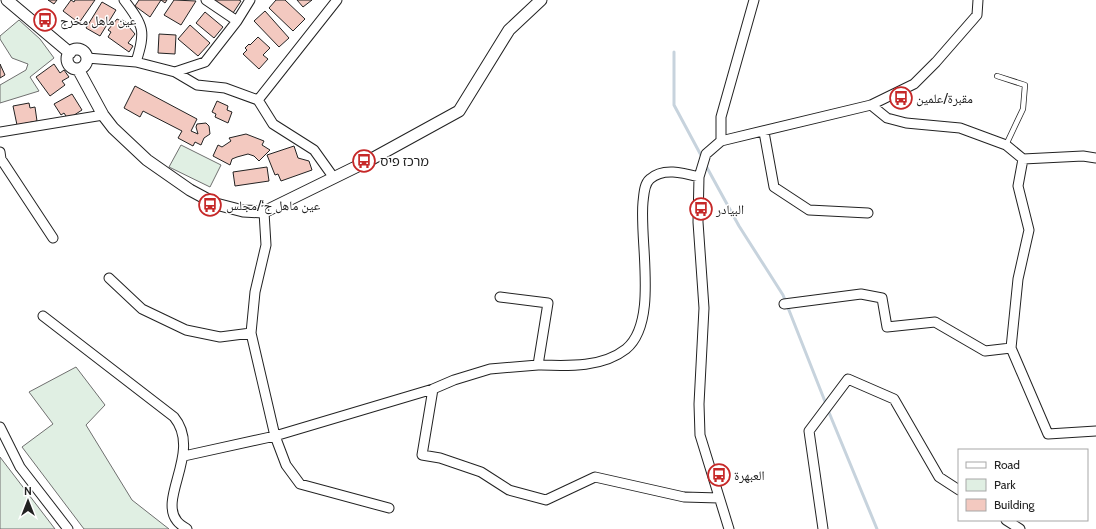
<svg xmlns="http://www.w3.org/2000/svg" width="1096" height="529" font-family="Cabin,'Noto Naskh Arabic','Noto Sans Hebrew',sans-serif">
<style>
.green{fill:#e0efe3;stroke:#6f6f6f}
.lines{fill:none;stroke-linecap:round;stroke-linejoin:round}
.stream{stroke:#c7d3dd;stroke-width:3}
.building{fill:#f3c9c0;stroke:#222}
.service-casing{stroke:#222;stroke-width:6}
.minor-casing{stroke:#222;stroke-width:11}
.tertiary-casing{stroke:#222;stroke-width:13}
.service{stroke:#fff;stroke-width:4.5}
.minor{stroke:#fff;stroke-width:9}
.tertiary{stroke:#fff;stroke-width:11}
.labels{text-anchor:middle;stroke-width:3;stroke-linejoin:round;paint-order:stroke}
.poi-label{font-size:13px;fill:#222;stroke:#fff;text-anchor:start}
</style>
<rect width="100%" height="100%" fill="#fff"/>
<path class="green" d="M19,20L40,39L54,58L30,77L39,91L0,103V85L26,70L28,64L12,58L0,39V36Z
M181,145L221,165L210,187L169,167Z
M76,367L105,405L86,425L132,500L169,529H84L22,447L53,424L29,392Z
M0,457L55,529H0Z"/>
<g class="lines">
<path class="stream" d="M674,52V105L703,159
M705,164L739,226L783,295L826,404
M828,410L877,529"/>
</g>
<path class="building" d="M48,0H57L54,4Z
M71,0L74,2L75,0H95L79,23L63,11Z
M139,0H167L165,3L161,0L150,17L135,6Z
M174,0L196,1L181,25L164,15Z
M213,0H239L241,1L233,13Z
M276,0H285L305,19L293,31L269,8Z
M297,0H312L303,7Z
M102,2L116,10L100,36L86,28Z
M265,11L289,38L279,47L254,21Z
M205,12L223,27L214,38L196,23Z
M117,19L121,21L122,20L131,25L129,27L135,34L128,43L133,46L129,52L108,37L111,32L108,30Z
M190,25L210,43L198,56L178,39Z
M159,34L176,35L175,54L158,53Z
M258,37L270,48L263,55L268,59L259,69L243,54L247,50L245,48L249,44L250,45Z
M0,64L5,75L0,78Z
M54,64L60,73L64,70L69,77L62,81L65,85L50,96L36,77Z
M135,86L197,119L191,131L198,134L196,127L197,124L206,123L209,126L210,134L204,138L201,145L195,142L193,146L178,138L182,131L143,111L140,117L124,108Z
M72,94L82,110L68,119L64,113L61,115L54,104Z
M217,101L228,106L227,110L232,112L228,123L215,117L216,114L212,112Z
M29,103L30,108L35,107L37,121L17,125L13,106Z
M246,134L264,141L262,145L270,150L259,161L254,156L248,154L237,157L232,159L230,165L213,156L218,145L222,147L231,141L229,138Z
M294,146L298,158L309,161L312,170L281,181L278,174L275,175L267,155Z
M267,167L269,181L235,186L233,172Z"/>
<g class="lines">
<g class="service-casing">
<path id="service" d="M997,76L1025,85L1023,109L1006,145"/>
</g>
<g class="minor-casing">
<path id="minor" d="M124,0C144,26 146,31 136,62
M206,0L237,21
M87,58L136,62L175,72L205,62L237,21L250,0
M175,72L197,85L225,88L258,100L273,124L314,150L334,178
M258,100L337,0
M871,105L887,118L906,123L960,128L1006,145L1023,159
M0,132L103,115
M764,132L774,187L809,210L868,213
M721,141L871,105L914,84L936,62L977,15L978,0
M0,152L1,159L53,238
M1096,158L1083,156L1023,159L1018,186L1029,230L1018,279L1011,348L1048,434L1096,431
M264,212L266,245L255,292L251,333L275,436L286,465L300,484L389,508
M109,278L142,309L186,330L220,337L251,333
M500,297L548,303L538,365C567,366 602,368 626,349C659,322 639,241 643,202C644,194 644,184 650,179C663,167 684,173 699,177
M784,304L861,294L882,298L887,327L935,322L985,351L1011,348
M43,316L174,417C202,451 158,498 177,521C179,524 184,527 187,529
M538,365L490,369L454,380L433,389L422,455L440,458L481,472L509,490L546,500L595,477L684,497L719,498
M0,427L20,467L68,529
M184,456L275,436L433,389
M1006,520L1020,529
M729,529L700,435L699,404L704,308L698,222L699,177L706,154L721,141V117L754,0
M823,529L809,431L848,379L894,399L939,477L959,490"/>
</g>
<g class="tertiary-casing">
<path id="tertiary" d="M7,0L70,53
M67 59a10 10 0 1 1 20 0a10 10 0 1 1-20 0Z
M78,69L103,115L113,128L147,160L190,190L216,204L243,211L264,212L368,161L459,111L509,30L541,0"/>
</g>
<use href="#service" class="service"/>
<use href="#minor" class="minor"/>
<use href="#tertiary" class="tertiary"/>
</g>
<defs>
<g id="bus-ring" transform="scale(1.15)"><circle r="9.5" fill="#fff" stroke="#c62828" stroke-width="1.5"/><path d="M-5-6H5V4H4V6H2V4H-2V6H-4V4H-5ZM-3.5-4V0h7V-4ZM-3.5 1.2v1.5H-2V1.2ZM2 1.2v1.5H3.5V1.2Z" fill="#c62828"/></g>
</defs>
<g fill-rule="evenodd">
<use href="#bus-ring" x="45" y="20"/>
<use href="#bus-ring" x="901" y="98"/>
<use href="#bus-ring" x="364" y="161"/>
<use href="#bus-ring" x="210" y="205"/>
<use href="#bus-ring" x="701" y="209"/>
<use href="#bus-ring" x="719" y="475"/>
</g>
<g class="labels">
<g class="poi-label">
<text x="60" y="25">عين ماهل مخرج</text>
<text x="916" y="103">مقبرة/علمين</text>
<text x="380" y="166">מרכז פיס</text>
<text x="226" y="210">عين ماهل ج‘/مجلس</text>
<text x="716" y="214">البيادر</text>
<text x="734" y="480">العبهرة</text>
</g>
</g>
<rect x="958" y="449" width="130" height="72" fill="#ffffff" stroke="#a7a7a7"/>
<rect x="966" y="462" width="20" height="6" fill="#ffffff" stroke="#a7a7a7"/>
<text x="994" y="469" font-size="12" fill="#222222">Road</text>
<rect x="966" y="479" width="20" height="12" fill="#e0efe3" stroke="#a7a7a7"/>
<text x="994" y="489" font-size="12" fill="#222222">Park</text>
<rect x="966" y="499" width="20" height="12" fill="#f3c9c0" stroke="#a7a7a7"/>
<text x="994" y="509" font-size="12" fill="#222222">Building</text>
<g transform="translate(28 501)" stroke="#ffffff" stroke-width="3" paint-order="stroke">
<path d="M0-3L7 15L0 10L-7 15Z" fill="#222222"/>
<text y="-6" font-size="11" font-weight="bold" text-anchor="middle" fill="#222222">N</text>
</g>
</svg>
